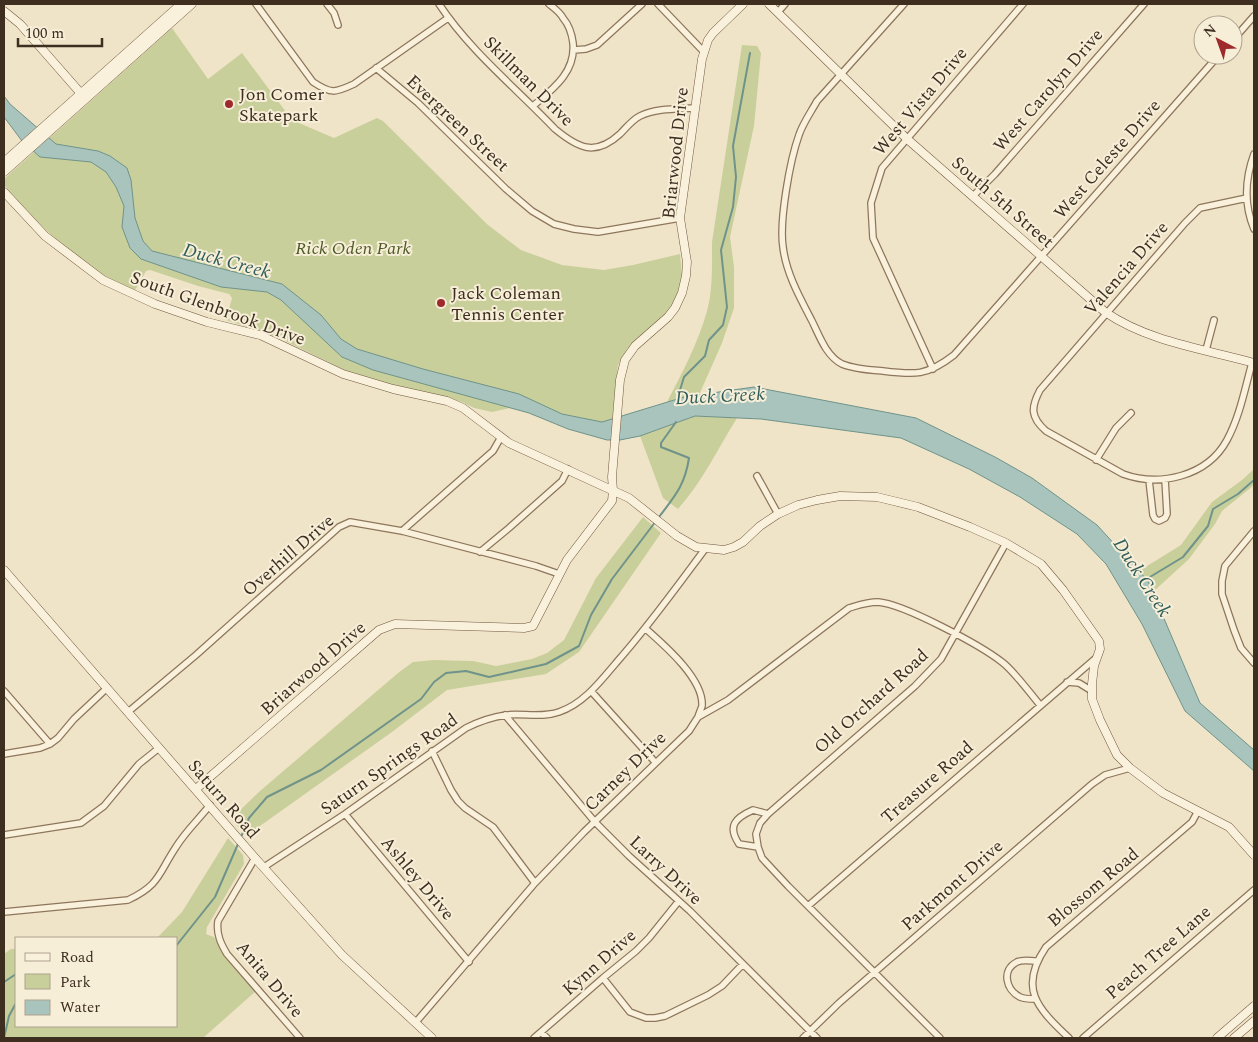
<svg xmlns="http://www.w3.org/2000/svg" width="1258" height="1042" font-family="Spectral,serif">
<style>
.green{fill:#c9cf9b}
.water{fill:#a9c4bc;stroke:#6f938a}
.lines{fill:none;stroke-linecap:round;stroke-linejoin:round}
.stream{stroke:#6f938a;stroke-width:2}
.street-casing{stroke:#8d765c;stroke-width:8}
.secondary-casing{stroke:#6f573f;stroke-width:9}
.street{stroke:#faf1dc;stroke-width:5.5}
.secondary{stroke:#faf1dc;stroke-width:8}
.poi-dot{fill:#9e2a2b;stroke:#f7eed8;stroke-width:2}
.labels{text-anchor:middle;stroke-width:4;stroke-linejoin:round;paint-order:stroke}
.street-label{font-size:18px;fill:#3d2e20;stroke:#f7eed8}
.poi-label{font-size:18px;fill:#3d2e20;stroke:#f7eed8;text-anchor:start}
.park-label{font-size:18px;font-style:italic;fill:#4d5a26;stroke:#f7eed8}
.water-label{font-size:19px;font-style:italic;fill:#2f5d5a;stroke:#f7eed8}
</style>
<rect width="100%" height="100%" fill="#f0e4c8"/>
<path class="green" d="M172,28L208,79L242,53L292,120L334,138L377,118L383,121L488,225L521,250L562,265L604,270L633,265L680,254L682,275L678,294L667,313L627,349L618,365L610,440L568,429L529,413L510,408L492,412L474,408L462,402L441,396L389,385L349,372L277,337L226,320L232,298L229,294L198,286L150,270L146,271L134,292C120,283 104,276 90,267C57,244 31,215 4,185V179Z
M742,45L757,46L761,53L754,126L730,237L734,267V308L722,343L699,395L684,397L667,402C682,373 698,343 707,311C713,289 712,264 712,242Z
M695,416L737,418C717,450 703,481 678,509L663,498L640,436Z
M1254,469V485L1222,511L1215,524L1189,559L1153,592L1148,581L1139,571L1181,545L1212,502L1242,480Z
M643,517L661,533L579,652L546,674L447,690L392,732L260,826L250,840L231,819L260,791L398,673L413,662L433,660L473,661L496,666L532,659L547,653L564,640L596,578Z
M228,838L243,855L244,864L207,927L206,934L214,937L222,952L256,991L203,1038H4V954L11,949H16V1026H176V938H157L182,912Z"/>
<path class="water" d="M4,96L10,104L56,144L98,151L110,156L127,168L131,180L135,218L143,241L152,251L282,284L321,315L341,339L357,349L423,369L519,394L562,414L602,422L684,397L754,387L916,418L995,457L1032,478L1097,525L1148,581L1200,703L1254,750V771L1185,711L1142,624L1106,564L1077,534L1020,497L969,469L901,438L761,419L695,416L640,436L620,440H607L568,429L529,413L373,370L342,357L281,300L267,292L221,287L141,259L130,248L122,227L124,206L116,187L106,172L91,162L40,157L22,141L4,117Z"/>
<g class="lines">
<path class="stream" d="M677,400L684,377L705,356L709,340L723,325L727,307L721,250L733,207L736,177L733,146L750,53
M659,517C675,496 685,485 689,458L661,447V443L676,422
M1145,580L1183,557L1208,526L1213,509L1238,494L1254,480
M241,837L249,818L267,797L321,770L421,699L434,682L446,673L466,671L489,677L546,664L579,646L591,615L612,579L656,521
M176,946L215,897L238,844
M4,982L16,974
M4,1038L9,1016L16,1003"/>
<g class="street-casing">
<path id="street" d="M256,4L313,82C331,94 335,93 354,84L448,18
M327,4L334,13L338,25
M439,4C470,51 516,88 555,129C578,148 595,157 620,134C626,128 632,120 640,116C656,108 677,109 694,108
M658,4L704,52
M904,4L817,101C811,112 803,123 799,135C790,160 779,221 783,247C786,273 800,298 812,321C819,335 826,356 842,364C854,369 870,370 883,371C915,375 927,376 954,355L1219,55
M778,12L785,4
M1233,40L1254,16
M574,50L586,49L597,45L642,4
M376,68L418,103L506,189L532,211L554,224L574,229L598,232L680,218
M533,106C553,89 576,72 573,43C572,35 569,25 563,18C560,12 554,8 549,4
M1254,154C1245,179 1244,205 1254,229
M973,196L995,174L1144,4
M1247,198L1200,208L1185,223L1040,390C1031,407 1030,417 1046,431L1123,474C1159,487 1207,477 1227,440C1240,416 1245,388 1252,363
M1206,350L1214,320
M933,369L873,238L871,203L882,168L1023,4
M1096,460L1116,428L1131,413
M757,476L778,514
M1149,480L1153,515L1155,519L1159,521L1165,518L1167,514L1165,479
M402,531L493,451L501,437
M1254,531L1225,566L1222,581V594L1234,630L1241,648L1254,663
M480,552L509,528L562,481L568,469
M646,629C664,645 704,679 702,706C701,709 699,714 698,717
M1067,682L1079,683L1092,691
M4,691L50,744
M591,691L655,762
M128,712L196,655L339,527L350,522L402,531L536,566L559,574
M505,715L595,822L629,856L690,911L817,1038
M432,751L451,790L458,801L465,808L493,827L535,883
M4,754L40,748L50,744L58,738L74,719L107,688
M345,814L469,962
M4,835L81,823L104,806L139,764L159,748
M758,847L739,844C727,826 735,818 753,810L768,814
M255,858L218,921C216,934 221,944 227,954L300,1038
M264,867L345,814L466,728C478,722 492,717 506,715C523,713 542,718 559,712C583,704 600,682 616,663C648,627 676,588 705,549
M808,906L1096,658
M4,912L128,900C160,885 158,874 176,847C185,832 199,819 210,805
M603,978L630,1012L646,1018H655L665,1016L708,995L722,986L743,964
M1035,999C1030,999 1024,999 1020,997C1006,990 1001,970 1017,962C1022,959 1031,961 1037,961
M416,1022L535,883L584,832L689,731L698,717L728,700L849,608C859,605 867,602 878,602C904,604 980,645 1002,662C1014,671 1029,692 1040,705
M541,1032L547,1038
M534,1038L603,978L636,951L649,938L678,902
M803,1038L839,1003L1092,784L1105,775L1130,768
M940,1038L788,886L762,858L758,847L756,834L760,823L768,814L915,686L941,659L1006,543
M1069,1038C1037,1008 1018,988 1046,947L1192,822L1198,811
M1083,1038L1254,890"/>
</g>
<g class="secondary-casing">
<path id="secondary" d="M769,4L906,138L1105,312C1149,342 1204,349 1254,363
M4,11L20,24L84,97
M4,162L181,4
M4,172L192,4
M4,192L45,236L103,280L155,304L207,322L260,335L343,374L393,389L447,401L463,408L509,443L629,498L677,536L696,547L724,550L734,547L743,542L760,526L778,514L798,505L817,500L840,496L877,497L918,507L970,527L1006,543L1041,564L1063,590L1099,641L1100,649L1094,666L1092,684V699L1100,720L1117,755L1130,768L1163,793L1229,827L1254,855
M4,570L255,858L342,955L432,1038
M196,789L379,630L395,624L524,628L533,626L567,560L612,501L613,490L612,477L620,380L625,360L635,346L668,317L675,308L682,293L686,276L687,262L680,218L702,59L708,40L713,33L743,4
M1217,1038L1254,1006
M1234,1038L1254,1021"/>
</g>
<use href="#street" class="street"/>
<use href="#secondary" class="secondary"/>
</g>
<g class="poi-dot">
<circle cx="229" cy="104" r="5"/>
<circle cx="441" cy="303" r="5"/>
</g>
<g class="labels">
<g class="street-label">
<text transform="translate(529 81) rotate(45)" y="6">Skillman Drive</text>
<text transform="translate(1048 90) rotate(-49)" y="6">West Carolyn Drive</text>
<text transform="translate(920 101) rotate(-50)" y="6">West Vista Drive</text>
<text transform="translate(458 123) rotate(43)" y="6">Evergreen Street</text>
<text transform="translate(675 153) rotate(-84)" y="6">Briarwood Drive</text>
<text transform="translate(1107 159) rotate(-49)" y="6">West Celeste Drive</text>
<text transform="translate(1003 202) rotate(41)" y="6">South 5th Street</text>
<text transform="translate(1126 268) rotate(-49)" y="6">Valencia Drive</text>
<text transform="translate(218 308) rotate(20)" y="6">South Glenbrook Drive</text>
<text transform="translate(288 555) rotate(-41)" y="6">Overhill Drive</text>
<text transform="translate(313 668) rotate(-41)" y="6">Briarwood Drive</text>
<text transform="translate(871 701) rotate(-42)" y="6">Old Orchard Road</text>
<text transform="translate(389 764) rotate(-35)" y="6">Saturn Springs Road</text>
<text transform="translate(625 771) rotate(-44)" y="6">Carney Drive</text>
<text transform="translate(927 782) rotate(-41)" y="6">Treasure Road</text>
<text transform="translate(224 799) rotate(49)" y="6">Saturn Road</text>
<text transform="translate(666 870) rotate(43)" y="6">Larry Drive</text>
<text transform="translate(418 878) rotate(50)" y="6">Ashley Drive</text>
<text transform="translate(952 885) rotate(-41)" y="6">Parkmont Drive</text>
<text transform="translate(1093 887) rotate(-40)" y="6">Blossom Road</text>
<text transform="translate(1158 952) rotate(-41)" y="6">Peach Tree Lane</text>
<text transform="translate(599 962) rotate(-41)" y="6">Kynn Drive</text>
<text transform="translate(270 979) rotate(50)" y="6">Anita Drive</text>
</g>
<g class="poi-label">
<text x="239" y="100">Jon Comer<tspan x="239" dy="21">Skatepark</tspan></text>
<text x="451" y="299">Jack Coleman<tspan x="451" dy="21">Tennis Center</tspan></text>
</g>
<g class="park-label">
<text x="353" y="254">Rick Oden Park</text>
</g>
<g class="water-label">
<text transform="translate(227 260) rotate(15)" y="7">Duck Creek</text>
<text transform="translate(720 395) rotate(-3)" y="7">Duck Creek</text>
<text transform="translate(1143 577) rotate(57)" y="7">Duck Creek</text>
</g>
</g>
<rect width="1258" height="1042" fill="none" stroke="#3d2e20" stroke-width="10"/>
<rect x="15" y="937" width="162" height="90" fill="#f7eed8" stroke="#ada18e"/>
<rect x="25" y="953" width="25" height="8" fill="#faf1dc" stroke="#ada18e"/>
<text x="60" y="962" font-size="15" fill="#3d2e20">Road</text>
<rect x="25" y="974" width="25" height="15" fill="#c9cf9b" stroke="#ada18e"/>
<text x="60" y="987" font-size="15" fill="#3d2e20">Park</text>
<rect x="25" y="1000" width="25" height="15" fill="#a9c4bc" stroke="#ada18e"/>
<text x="60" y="1012" font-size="15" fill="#3d2e20">Water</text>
<g transform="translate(1218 40) rotate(319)"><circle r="24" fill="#f7eed8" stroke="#ada18e"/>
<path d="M0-4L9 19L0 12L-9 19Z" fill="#9e2a2b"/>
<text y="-8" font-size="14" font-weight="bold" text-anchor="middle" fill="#3d2e20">N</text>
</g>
<path d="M18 38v8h84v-8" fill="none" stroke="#3d2e20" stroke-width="2.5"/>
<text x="25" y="38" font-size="15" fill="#3d2e20" stroke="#f7eed8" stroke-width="4" paint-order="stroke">100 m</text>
</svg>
